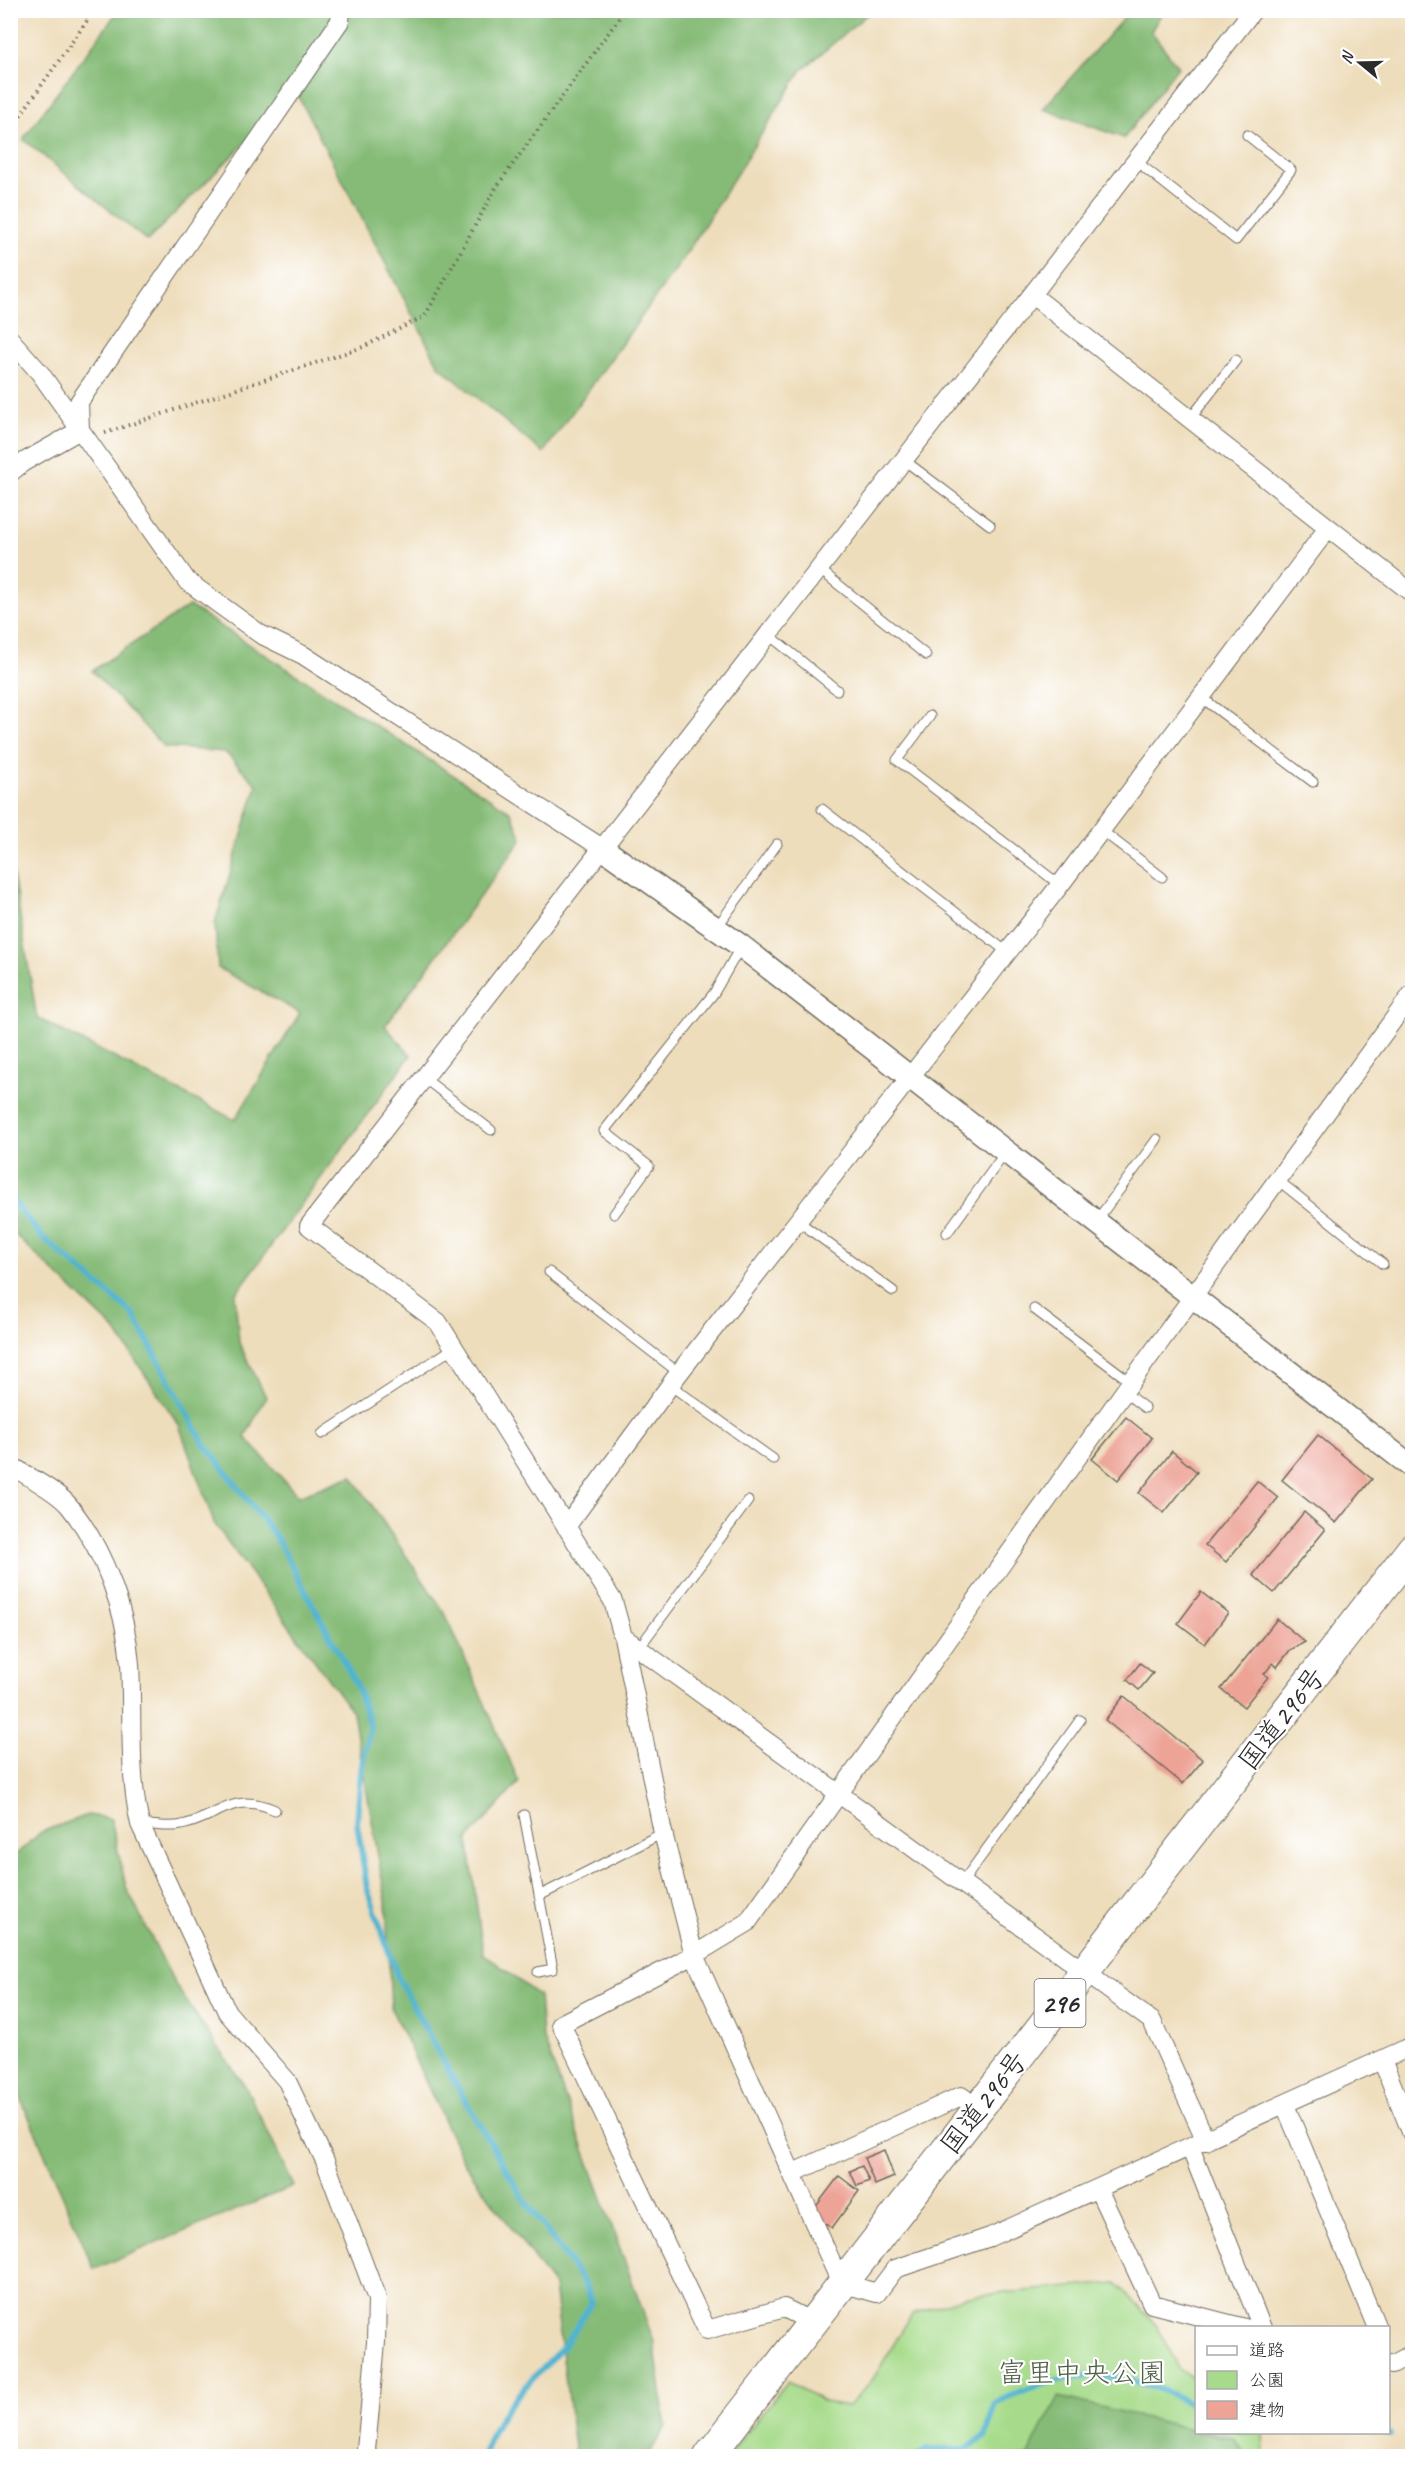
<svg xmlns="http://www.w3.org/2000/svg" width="1423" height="2467" font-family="Caveat,'Klee One',sans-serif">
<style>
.green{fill:#a7db8b;stroke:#69835b;stroke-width:1.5}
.forest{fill:#85bb77;stroke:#587351;stroke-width:1.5}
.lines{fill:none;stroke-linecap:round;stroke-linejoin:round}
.stream{stroke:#51b4d0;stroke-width:6}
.building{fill:#eda396}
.service-casing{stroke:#6f695d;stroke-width:11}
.minor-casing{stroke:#6f695d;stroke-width:20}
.tertiary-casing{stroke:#6f695d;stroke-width:25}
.trunk-casing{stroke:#6f695d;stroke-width:32}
.path{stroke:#6f695d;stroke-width:4;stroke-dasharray:1.5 4.5;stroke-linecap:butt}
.service{stroke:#fff;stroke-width:9}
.minor{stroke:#fff;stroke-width:18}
.tertiary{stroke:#fff;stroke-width:22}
.trunk{stroke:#fff;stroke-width:30}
.labels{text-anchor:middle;stroke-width:4.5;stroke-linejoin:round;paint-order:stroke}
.shield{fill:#fff;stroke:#6b6b6b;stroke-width:1.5}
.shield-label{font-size:27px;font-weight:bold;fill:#2b2b2b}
.street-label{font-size:28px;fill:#2b2b2b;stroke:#fff}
.park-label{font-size:28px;fill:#506048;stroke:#fff}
</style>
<rect width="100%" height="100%" fill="#fff"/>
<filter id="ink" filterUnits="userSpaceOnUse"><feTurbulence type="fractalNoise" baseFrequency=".0167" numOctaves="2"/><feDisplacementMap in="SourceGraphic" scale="12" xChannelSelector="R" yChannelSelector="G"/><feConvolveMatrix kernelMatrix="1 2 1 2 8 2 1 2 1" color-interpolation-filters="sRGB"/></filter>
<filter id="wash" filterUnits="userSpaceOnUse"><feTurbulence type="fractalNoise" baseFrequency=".008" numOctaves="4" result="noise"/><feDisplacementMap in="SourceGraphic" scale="24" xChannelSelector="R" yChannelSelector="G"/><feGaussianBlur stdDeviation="1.35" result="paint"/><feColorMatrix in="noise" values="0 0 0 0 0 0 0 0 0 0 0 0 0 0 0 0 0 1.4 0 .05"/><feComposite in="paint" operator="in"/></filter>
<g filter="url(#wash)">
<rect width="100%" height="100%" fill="#edb"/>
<path class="green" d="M1117,2283L1157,2326L1180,2370L1196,2380V2432L1263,2433L1264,2456H728L788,2381L824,2402L848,2406L873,2379L912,2314L968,2296Z"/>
<path class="forest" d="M118,11H871L801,71L683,259L543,453L439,366L296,92L147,241L23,139Z
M1130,11H1163L1151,31L1178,67L1124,138L1043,109Z
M189,606L511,812L522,839L385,1026L411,1055L235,1295L239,1343L266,1397L245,1437L298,1496L352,1476L445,1613L519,1782L468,1839L483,1953L539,1996L542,2034L654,2342L666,2426L648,2456H575L554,2286L464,2163L391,2008L386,1901L353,1713L214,1523L179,1425L115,1330L11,1231V863L37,1018L235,1120L300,1013L218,968L215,923L257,785L225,752L164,747L92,671Z
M88,1815L111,1819L126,1887L176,1986L246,2088L294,2186L94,2269L11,2075V1859L41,1832Z
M1059,2397L1196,2430V2432L1233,2438L1247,2456H1027Z"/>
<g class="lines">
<path class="stream" d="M10,1198L43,1238L133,1314L203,1442L276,1537L356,1684L370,1726L361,1771L357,1823L367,1888L398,1978L455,2083L525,2201L584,2283L592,2302C583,2316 575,2332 564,2345C535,2380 494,2409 484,2456
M1386,2432L1391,2434
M917,2456L927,2449L964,2450L986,2436L995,2403C1072,2367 1120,2366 1196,2406"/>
</g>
<g id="blocks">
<path class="building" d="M1126,1417L1152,1438L1118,1480L1092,1459Z
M1318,1435L1372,1479L1336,1523L1282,1480Z
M1172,1451L1197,1472L1164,1513L1139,1493Z
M1257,1481L1278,1498L1226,1562L1205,1545Z
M1304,1512L1325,1530L1274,1593L1253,1575Z
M1201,1592L1228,1613L1205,1644L1178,1623Z
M1277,1619L1305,1642L1290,1650L1277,1667L1273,1663L1264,1674L1268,1677L1244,1707L1221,1689Z
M1140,1663L1153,1673L1139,1690L1127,1680Z
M1124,1696L1203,1760L1183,1784L1105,1720Z
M884,2150L894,2177L875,2185L864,2158Z
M862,2166L869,2181L857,2186L850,2171Z
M839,2176L859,2191L832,2228L811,2213Z"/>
</g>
</g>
<g filter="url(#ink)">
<use href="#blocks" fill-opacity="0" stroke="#6f695d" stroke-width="1.5"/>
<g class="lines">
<g class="service-casing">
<path id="service" d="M1136,161L1236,240L1291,170L1247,135
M1190,419L1236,360
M904,460L990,525
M819,569L926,655
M768,634L837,690
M1201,697L1313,782
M930,716L897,760L1060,885
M822,809L1007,952
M1101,830L1162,877
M717,927L777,844
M424,1078L491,1130
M1279,1181L1383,1264
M614,1214L649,1166L604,1131L714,993L741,946
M1097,1220L1157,1139
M798,1221L893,1291
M947,1233L1005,1153
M549,1272L679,1373
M1034,1309L1131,1382
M670,1385L773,1459
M1124,1392L1145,1408
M322,1434L455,1347
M638,1649L748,1501
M524,1815L553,1969L538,1972
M140,1824C153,1825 170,1828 182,1825C222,1816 231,1791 275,1810
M962,1883L1080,1720
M539,1896L663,1833"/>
</g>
<g class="minor-casing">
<path id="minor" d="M1253,10L309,1226L438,1322L613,1601L623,1637L663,1833L694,1955L841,2283L877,2293L895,2269L990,2237L1412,2046
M1032,295L1412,593
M10,339L40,373L187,581L260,634L303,655L602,848
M80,430L79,402L340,21L341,10
M10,473L22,463L80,430
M10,1465C27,1476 59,1492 70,1507C104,1550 126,1610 130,1664C133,1717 128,1772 140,1824L227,2012L287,2081L325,2161L377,2299L376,2342L366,2450L368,2456
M566,1527L679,1373L1060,885L1328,528
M623,1637L1152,2021L1206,2141
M1382,2060L1412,2134
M1285,2105L1377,2328
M1190,2147L1262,2328
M793,2173L961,2096L978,2109
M1098,2189L1152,2304L1245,2328
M812,2322L784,2308L707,2330L561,2024L694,1955L747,1923L1131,1382L1412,994
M1388,2364L1392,2365L1412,2354"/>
</g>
<g class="tertiary-casing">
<path id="tertiary" d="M602,848L741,946L1412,1467"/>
</g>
<g class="trunk-casing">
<path id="trunk" d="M709,2456L1412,1549"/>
</g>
<path class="path" d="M10,130L89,18L79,10
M105,433L363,347L425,316L497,186L625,10"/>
<use href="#service" class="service"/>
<use href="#minor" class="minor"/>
<use href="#tertiary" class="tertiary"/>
<use href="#trunk" class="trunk"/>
</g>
</g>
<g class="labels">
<rect class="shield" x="1034.5" y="1979" width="51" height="48" rx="4.5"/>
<g class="shield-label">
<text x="1060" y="2012">296</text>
</g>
<g class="street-label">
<text transform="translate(1281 1718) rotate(-52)" y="10">国道296号</text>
<text transform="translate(983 2102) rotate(-52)" y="10">国道296号</text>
</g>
<g class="park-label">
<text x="1082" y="2382">富里中央公園</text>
</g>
</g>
<rect width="1423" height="2467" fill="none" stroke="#fff" stroke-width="36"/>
<rect x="1195" y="2326" width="195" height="108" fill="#ffffff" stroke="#aaaaaa" stroke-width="1.5"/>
<rect x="1207" y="2346" width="30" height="9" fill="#ffffff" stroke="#aaaaaa" stroke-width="1.5"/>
<text x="1249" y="2356" font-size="18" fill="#2b2b2b">道路</text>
<rect x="1207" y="2371" width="30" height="18" fill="#a7db8b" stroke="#aaaaaa" stroke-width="1.5"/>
<text x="1249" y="2386" font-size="18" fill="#2b2b2b">公園</text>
<rect x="1207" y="2401" width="30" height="18" fill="#eda396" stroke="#aaaaaa" stroke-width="1.5"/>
<text x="1249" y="2416" font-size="18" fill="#2b2b2b">建物</text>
<g transform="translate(1360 63) rotate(289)" stroke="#ffffff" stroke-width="4.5" paint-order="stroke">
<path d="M0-4.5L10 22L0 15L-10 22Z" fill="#2b2b2b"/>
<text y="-9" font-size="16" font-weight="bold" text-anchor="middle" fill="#2b2b2b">N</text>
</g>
</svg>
